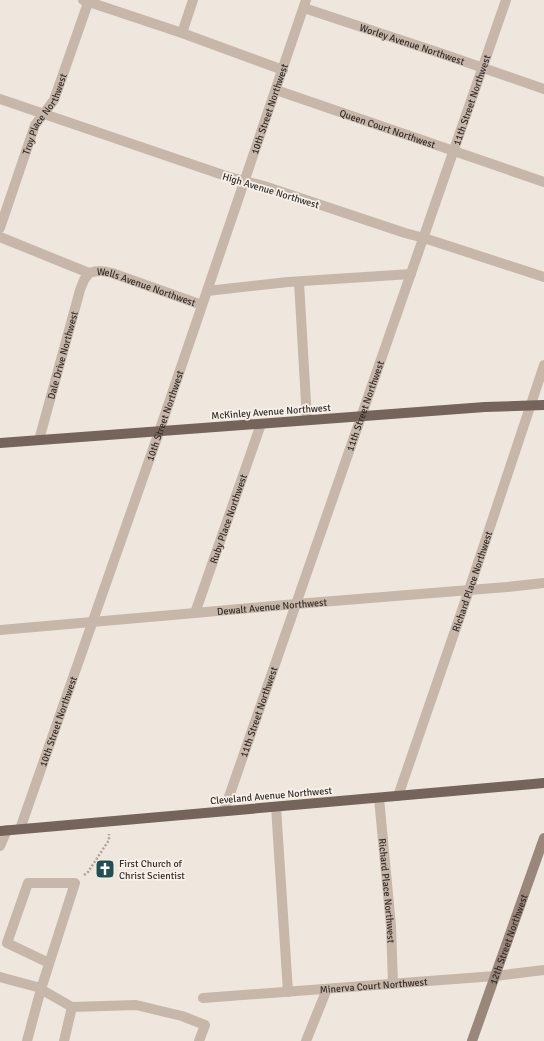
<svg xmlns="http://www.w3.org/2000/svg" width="544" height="1041" font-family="Signika,sans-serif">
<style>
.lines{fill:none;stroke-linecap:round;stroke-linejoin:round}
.path{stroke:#b2a194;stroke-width:2.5;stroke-dasharray:2 2;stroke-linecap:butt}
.service{stroke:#c6b7aa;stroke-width:10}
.minor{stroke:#c6b7aa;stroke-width:10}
.secondary{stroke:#9a877c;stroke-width:10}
.primary{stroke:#75645b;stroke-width:10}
.labels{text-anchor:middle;stroke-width:3.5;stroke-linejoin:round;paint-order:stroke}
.street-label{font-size:10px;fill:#352d29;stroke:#f8f1e9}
.poi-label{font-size:10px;fill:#352d29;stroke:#f8f1e9;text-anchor:start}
</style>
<rect width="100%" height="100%" fill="#efe7dd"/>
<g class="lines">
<path class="path" d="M84,875L88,872L109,840V834"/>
<g class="service">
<path d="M83,0L182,33L283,70"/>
<path id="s1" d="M304,8L443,54L544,89"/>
<path d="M182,33L193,0"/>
<path id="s2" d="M276,90L544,182"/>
<path d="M244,181L264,186L405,233L424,238L544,277"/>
<path id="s3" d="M0,237L89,273C98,270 104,271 112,273L202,305"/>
<path d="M299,282L307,420"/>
<path d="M207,291L288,282L411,274"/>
<path id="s4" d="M195,613L261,424"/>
<path id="s5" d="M398,796L469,590L544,365"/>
<path id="s6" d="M379,798L391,926L393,984"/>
<path d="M276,807L288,992"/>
<path d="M0,846L7,830"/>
<path d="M0,977L37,987L72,1007L136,1005L182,1016L205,1025L199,1041"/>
<path id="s7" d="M203,998L495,976L544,970"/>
<path d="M27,1041L41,989L75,883H28L7,943L49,963"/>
<path d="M64,1041L72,1007"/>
<path d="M306,1041L327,989"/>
</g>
<g class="minor">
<path d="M0,99L226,176L244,181"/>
<path id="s8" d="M0,228L35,125L54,100L89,0"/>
<path id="s9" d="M39,440L80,290L84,280L89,273"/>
<path id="s10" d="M0,630L195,613L296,604L507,587L544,583"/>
<path id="s11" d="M224,811C317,541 412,271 506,0"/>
<path id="s12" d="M20,829L159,432L306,0"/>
</g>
<path class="secondary" id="s13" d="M472,1041L544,838"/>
<path class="primary" d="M0,443L485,407L544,405
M0,831L544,783"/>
</g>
<defs>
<g id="church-square" transform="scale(1)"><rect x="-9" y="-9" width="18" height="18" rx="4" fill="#234e52" stroke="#f8f1e9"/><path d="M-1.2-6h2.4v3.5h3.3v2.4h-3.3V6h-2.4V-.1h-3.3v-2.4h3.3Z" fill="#fff"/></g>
</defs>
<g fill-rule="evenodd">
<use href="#church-square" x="105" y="869"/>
</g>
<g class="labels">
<g class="street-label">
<text dy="4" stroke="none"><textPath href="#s1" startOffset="114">Worley Avenue Northwest</textPath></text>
<text dy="4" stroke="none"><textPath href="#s11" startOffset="753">11th Street Northwest</textPath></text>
<text dy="4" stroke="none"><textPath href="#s12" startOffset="762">10th Street Northwest</textPath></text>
<text dy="4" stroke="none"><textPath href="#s8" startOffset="123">Troy Place Northwest</textPath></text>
<text dy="4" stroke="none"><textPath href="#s2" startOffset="118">Queen Court Northwest</textPath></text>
<text transform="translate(271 190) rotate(17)" y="4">High Avenue Northwest</text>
<text dy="4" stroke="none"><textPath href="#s3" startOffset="156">Wells Avenue Northwest</textPath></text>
<text dy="4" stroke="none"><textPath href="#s9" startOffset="88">Dale Drive Northwest</textPath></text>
<text dy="4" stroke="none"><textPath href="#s11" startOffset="429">11th Street Northwest</textPath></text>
<text transform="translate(271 411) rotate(-4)" y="4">McKinley Avenue Northwest</text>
<text dy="4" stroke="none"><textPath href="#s12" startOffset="438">10th Street Northwest</textPath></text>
<text dy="4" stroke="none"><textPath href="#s4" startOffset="100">Ruby Place Northwest</textPath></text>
<text dy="4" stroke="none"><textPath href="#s5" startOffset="227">Richard Place Northwest</textPath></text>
<text dy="4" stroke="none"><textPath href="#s10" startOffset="273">Dewalt Avenue Northwest</textPath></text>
<text dy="4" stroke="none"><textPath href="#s11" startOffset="105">11th Street Northwest</textPath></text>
<text dy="4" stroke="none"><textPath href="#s12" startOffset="114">10th Street Northwest</textPath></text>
<text transform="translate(271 795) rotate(-5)" y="4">Cleveland Avenue Northwest</text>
<text dy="4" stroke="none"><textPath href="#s6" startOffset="93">Richard Place Northwest</textPath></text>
<text dy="4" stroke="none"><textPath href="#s13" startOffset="108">12th Street Northwest</textPath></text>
<text dy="4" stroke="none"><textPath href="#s7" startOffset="171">Minerva Court Northwest</textPath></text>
</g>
<g class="poi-label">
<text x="119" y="867">First Church of<tspan x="119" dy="12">Christ Scientist</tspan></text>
</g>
</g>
</svg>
